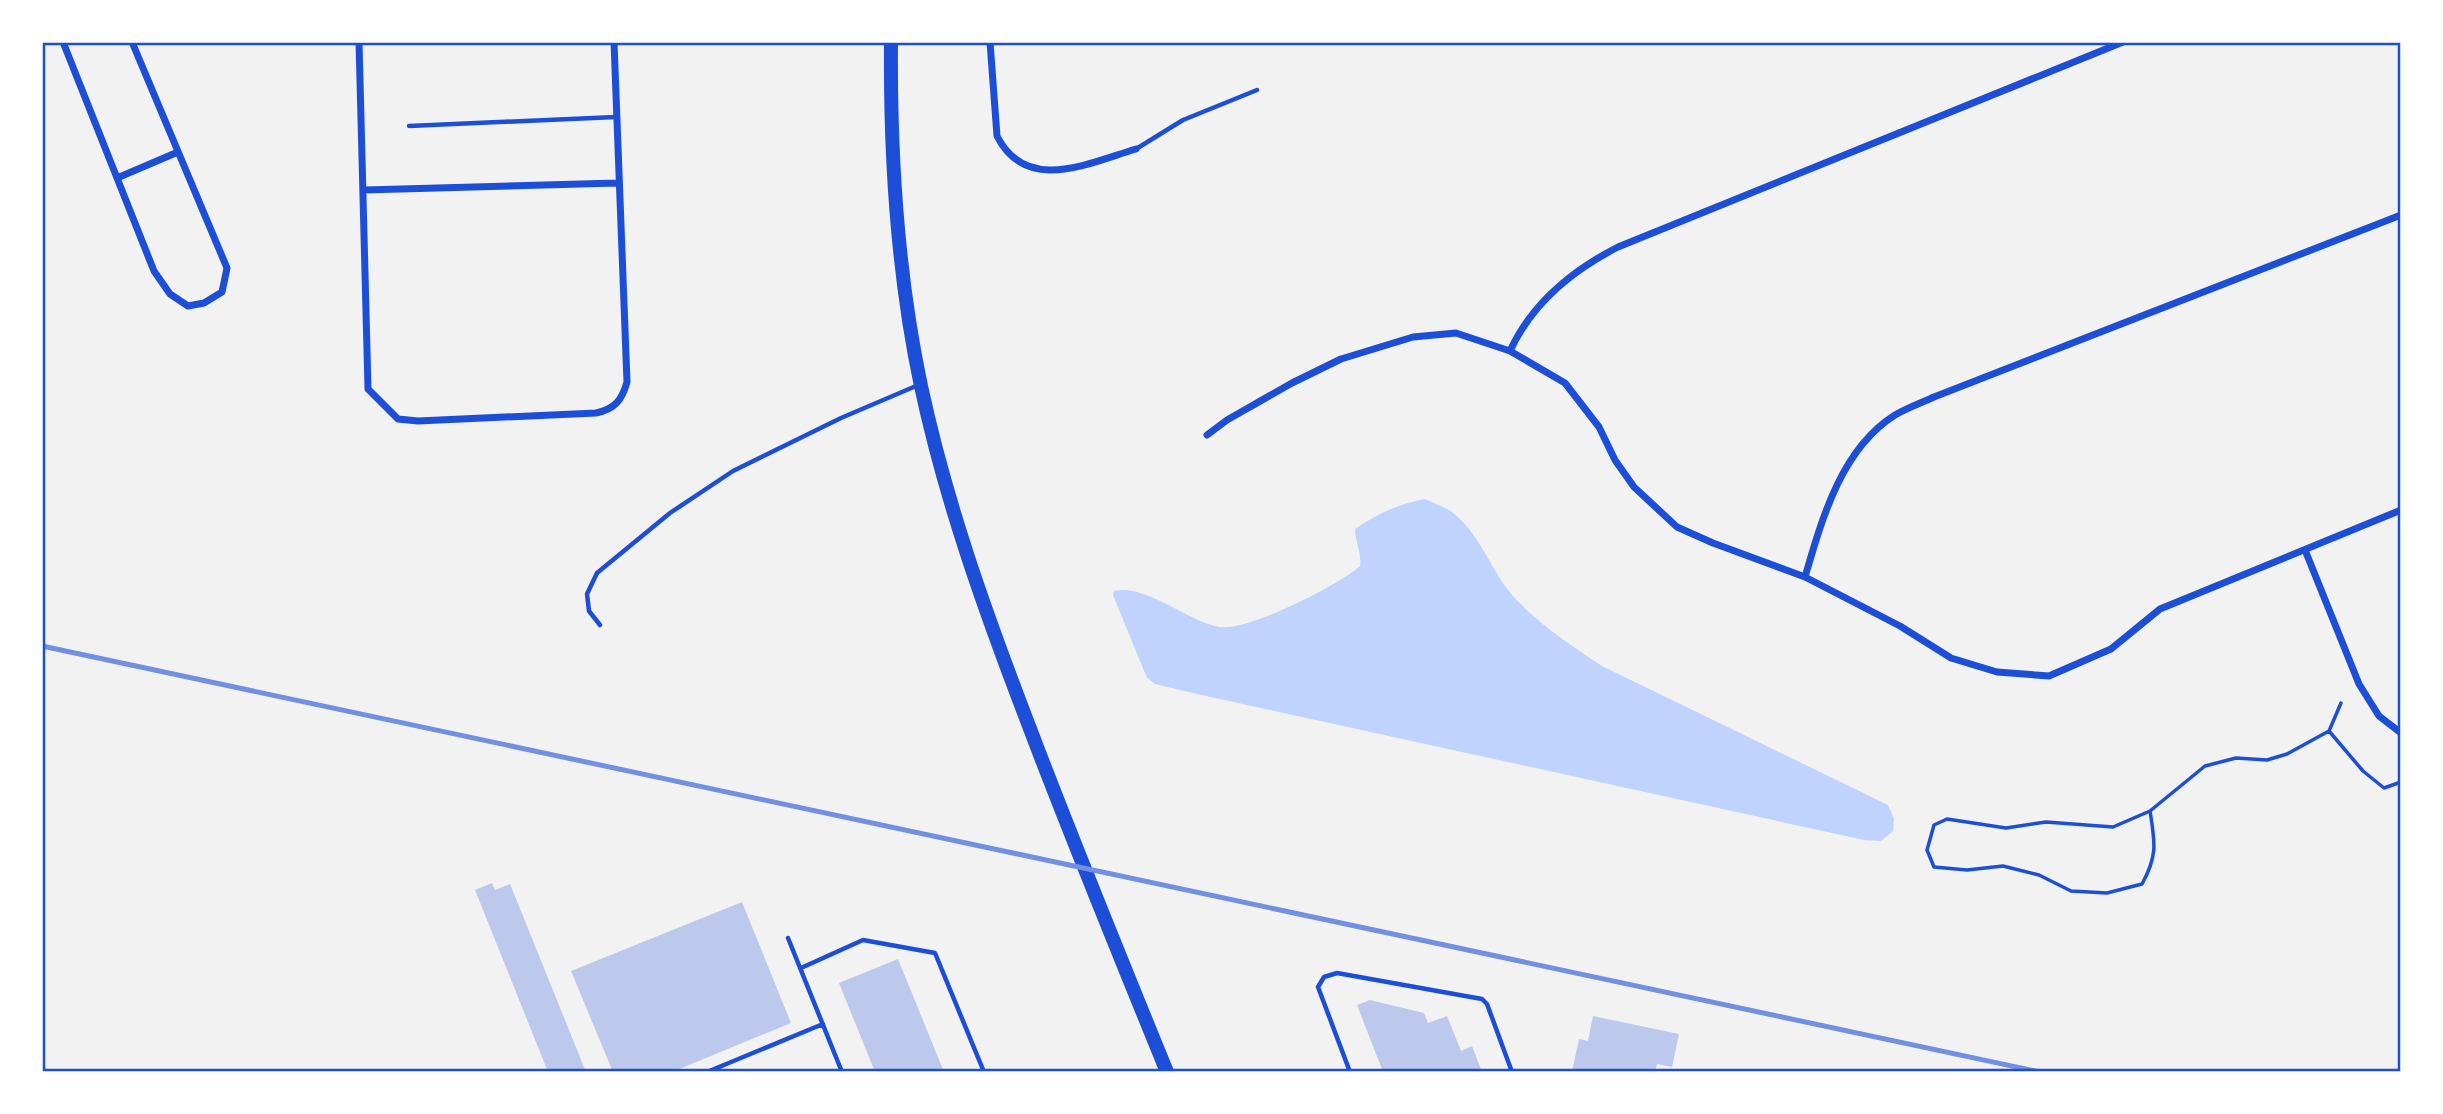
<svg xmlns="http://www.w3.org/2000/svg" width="2443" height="1114" font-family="'PT Sans',sans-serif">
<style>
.water{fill:#bfd3fe}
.building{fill:#bdc9ec}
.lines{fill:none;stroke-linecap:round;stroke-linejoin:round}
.path{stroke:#1d4ed8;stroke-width:3.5}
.service{stroke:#1d4ed8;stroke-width:4.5}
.minor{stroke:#1d4ed8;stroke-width:7}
.primary{stroke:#1d4ed8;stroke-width:14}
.rail{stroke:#7290e2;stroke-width:5}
.neatline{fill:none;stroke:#1d4ed8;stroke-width:2.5}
</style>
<rect width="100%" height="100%" fill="#f2f2f2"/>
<path class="water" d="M1425,499C1433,503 1442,506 1449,510C1478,529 1491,571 1513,596C1538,624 1572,646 1602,666L1888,805L1894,819L1893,831L1881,841L1864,840L1197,694L1155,684L1147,678L1113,595L1114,591C1146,584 1187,621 1219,627C1247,632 1339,585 1360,566C1362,553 1355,542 1355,529C1377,514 1398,504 1425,499Z"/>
<path class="building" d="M492,883L495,890L510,884L586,1072H548L475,890Z
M742,902L791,1023L672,1072H613L571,971Z
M898,959L944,1072H875L839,983Z
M1370,1000L1424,1013L1428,1023L1447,1016L1461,1051L1472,1046L1482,1072H1383L1357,1005Z
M1593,1016L1679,1034L1672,1067L1657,1064L1655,1072H1572L1579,1039L1588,1041Z"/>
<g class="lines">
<path class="path" d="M2329,731L2363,771L2384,788L2401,782
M2150,811C2155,843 2158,855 2142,884L2107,893L2071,891L2039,875L2003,866L1967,870L1934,867L1927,850L1934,825L1947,819L2006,828L2046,822L2113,827L2150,811L2205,766L2236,758L2267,760L2287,754L2329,731L2341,703"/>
<path class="service" d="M409,126L616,117
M1136,149L1183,120L1257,90
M600,625L589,611L587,594L597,573L670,513L733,471L841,418L916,386
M788,938L842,1072
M801,968L863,940L935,953L984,1072
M707,1072L823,1024
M1350,1072L1318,987L1324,977L1337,973L1482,999L1487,1004L1512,1072"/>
<path class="minor" d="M63,42L154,271L170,294L188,306L204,303L222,292L227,268L132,42
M359,42L368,389L398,419L418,421L596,413C615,409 622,400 627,382L614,42
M990,42L997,136C1026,194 1089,163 1136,149
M117,178L178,152
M364,190L617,183
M1510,351C1532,303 1573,270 1618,247L2123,42
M1207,435L1227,420L1292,383L1341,359L1413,337L1456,333L1510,351L1565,383L1599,427L1615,460L1634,487L1677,527L1713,543L1805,577L1900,626L1951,658L1997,672L2049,676L2111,649L2160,609L2401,510
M2305,550L2359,684L2379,716L2401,733
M1805,577C1822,519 1841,449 1895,415C1907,408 1921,403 1934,397L2401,215"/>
<path class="primary" d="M891,42C890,157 897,273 921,386C946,503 986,614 1029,726C1073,842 1120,957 1167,1072"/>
<path class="rail" d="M42,646L2040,1072"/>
</g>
<rect width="2443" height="1114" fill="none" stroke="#ffffff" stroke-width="88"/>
<rect x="44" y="44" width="2355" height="1026" class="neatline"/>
</svg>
